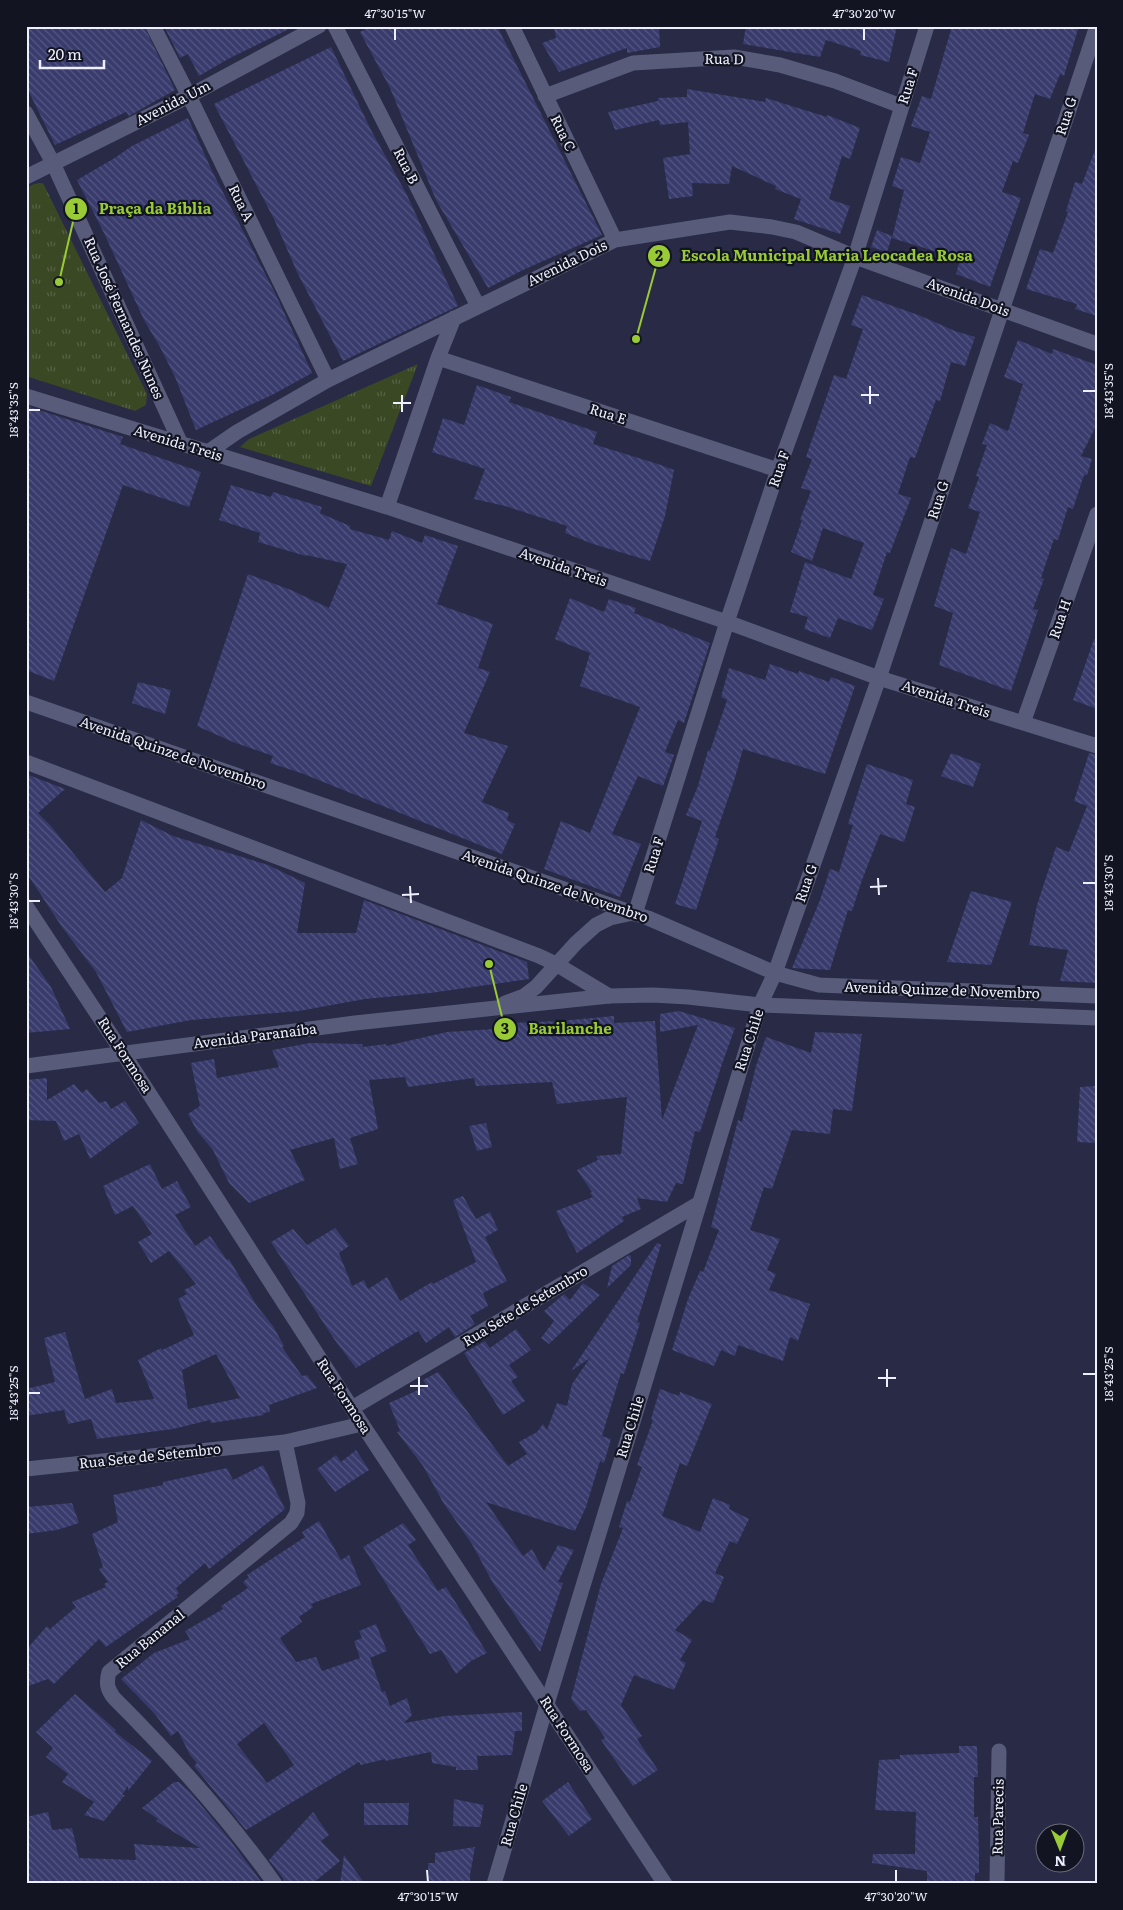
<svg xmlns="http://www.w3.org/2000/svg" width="1123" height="1910" font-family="Literata,serif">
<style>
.grass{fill:url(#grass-tufts)}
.building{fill:url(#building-back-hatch);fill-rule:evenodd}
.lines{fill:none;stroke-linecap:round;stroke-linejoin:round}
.minor{stroke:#585c7a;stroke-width:15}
.tertiary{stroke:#585c7a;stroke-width:15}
.secondary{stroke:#585c7a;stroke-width:15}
.ticks{fill:none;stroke:#eef0ff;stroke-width:2}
.labels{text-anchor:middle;stroke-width:4.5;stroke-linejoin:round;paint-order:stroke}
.street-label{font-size:14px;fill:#eef0ff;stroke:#131421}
.leader{fill:none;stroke:#99cb36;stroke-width:2}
.callout-dot{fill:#99cb36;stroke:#131421;stroke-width:2}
.mark-label{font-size:15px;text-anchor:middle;font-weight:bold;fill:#111}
.callout-label{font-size:15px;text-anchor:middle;font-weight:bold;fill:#99cb36;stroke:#131421;stroke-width:4.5;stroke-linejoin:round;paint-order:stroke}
.neatline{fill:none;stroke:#eef0ff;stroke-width:2}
.ticks-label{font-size:12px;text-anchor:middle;fill:#eef0ff}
</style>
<defs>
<pattern id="grass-tufts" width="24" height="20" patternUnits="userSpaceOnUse" patternTransform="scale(1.25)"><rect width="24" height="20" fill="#3a4824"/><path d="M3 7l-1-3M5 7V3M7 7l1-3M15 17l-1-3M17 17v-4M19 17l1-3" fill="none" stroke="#576345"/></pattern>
<pattern id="building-back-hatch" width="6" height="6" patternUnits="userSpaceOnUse" patternTransform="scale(1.25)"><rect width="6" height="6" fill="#383b6c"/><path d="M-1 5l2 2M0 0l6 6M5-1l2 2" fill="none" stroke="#555882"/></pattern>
</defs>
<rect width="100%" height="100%" fill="#282a46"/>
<path class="grass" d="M43,183L147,394L146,405L135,411L26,376V188L34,184Z
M418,364L371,486L240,447L249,439Z"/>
<path class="building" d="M26,26H144L175,90L129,116L126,112L55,145L26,86Z
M164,26H295L228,59L199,76L188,54L180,58Z
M371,26H497L602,235L523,270L488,288L436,200L390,88L360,32Z
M554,26H659L660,47L627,53V48L559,72L542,43L556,38Z
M746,26H897L889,62L860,55L861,51L826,40L820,57L743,44Z
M952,26H1079L1064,76L1060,74L1050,99L1035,94L1023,133L1029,135L1018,163L1013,161L1002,192L1021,198L990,287L956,274L960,259L892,238L904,190L892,186L901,157L920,163L930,132L911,126L922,96L931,99Z
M331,47L371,130L407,195L458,306L343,361L297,272L274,219L214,104Z
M687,89L765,102L766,98L827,117V115L860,128L850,159L842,156L829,199L850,206L840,234L794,219L801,199L775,189L776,186L732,166L729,184L692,183L693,196L669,199L663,158L690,154L688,122L660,125L659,120L615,130L608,112L658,101V98L687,97Z
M188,118L213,173L275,293L312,373L272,395L196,430L175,377L160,347L144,320L104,233L77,180L113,159L132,146Z
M1095,150H1097V316L1075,309L1077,304L1026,289L1040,249L1053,253L1068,212L1066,211L1075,182L1082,184Z
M877,230L892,236L887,252L871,247Z
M862,295L921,316L955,331L975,337L965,366L951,362L940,401L936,400L915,458L910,457L898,494L911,498L890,553L887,552L873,595L884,599L872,630L838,618L830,638L804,629L808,617L790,612L805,562L851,579L864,543L823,528L812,561L791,552L802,520H800L811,491L801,488L812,459L806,457L834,375L846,379L863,329L851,325Z
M1018,340L1052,354L1053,349L1097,365V424L1081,456L1092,459L1087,475H1084L1073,509L1068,507L1058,540L1054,539L1041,578L1044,579L1033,609L1038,610L1011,691L939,665L953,613L934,606L951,548L966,554L980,512L968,508L979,477L976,476L987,445L982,444L990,423L1008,431L1023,384L1004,377Z
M477,385L511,397L509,402L597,432L593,444L658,464L674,470L665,516L650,561L593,544L565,533L567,526L505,506L474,499L485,469L432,452L443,418L464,425Z
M26,406L123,437L120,444L201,472L189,507L123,485L54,681L26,670Z
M231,485L271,497L273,492L322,507L320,513L350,526V529L389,540L392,531L422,543L425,535L458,546L437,604L493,624L478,668L490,672L464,733L508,746L482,802L509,813L507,820L515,824L502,854L301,773L270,763L273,756L233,742L197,726L248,574L291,590L329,608L347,564L306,555V556L258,542L260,533L219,520Z
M570,598L604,612L609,599L636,608L634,613L710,643L684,723L678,720L665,752L674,755L663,786L638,776L612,834L641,844L620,897L544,869L561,821L590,833L640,707L580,686L590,653L555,639Z
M1094,639H1097V709L1073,700Z
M770,664L798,674L799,671L829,682L831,677L855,686L825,774L743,749L734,781L715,837L719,839L696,910L675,904L702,821L686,815L698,786L708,750L710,751L727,700L721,697L729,668L765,680Z
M138,682L171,690L165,714L132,703Z
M951,753L981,764L973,787L941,776Z
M1089,753L1097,755V983L1060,981L1068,950L1029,945L1037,905L1056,847L1069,852L1087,806L1074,801Z
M867,764L913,780L906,804L915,807L904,842L880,834L862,880L852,911L848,910L830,970L792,968L820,900L830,869L839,872L853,825L848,824Z
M26,774L65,789L38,813L50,825L105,892L122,878L141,820L173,836L268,865L305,883L297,933H356L364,900L527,962L529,979L430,993L365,999L299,1011L191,1020L127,1032L96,972L62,927L26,872Z
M971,891L1012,902L991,965L947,962Z
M26,951L51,987L70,1029L26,1033Z
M679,1011L735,1028L722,1064L700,1132L695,1131L683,1184L676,1183L667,1202L637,1198L641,1209L622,1217L624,1221L577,1253L556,1211L593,1197L590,1193L592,1192L577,1170L598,1160L596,1156L621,1154L627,1097L557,1104L552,1082L476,1086L474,1078L408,1087L405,1077L369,1080L378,1129L350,1138L358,1164L340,1169L334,1138L290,1150L305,1180L249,1203L229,1183L213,1150L197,1131L188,1114L200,1106L191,1063L214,1059L217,1078L279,1067L272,1050L310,1043L362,1044L363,1047L386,1044V1046L447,1032L511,1028L510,1023L560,1021L614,1016V1023L655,1021L662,1120L698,1025L660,1032V1014Z
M815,1032L862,1034L852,1111L833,1109L830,1134L792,1130L772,1189L764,1187L750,1230L780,1239L767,1270L776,1274L769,1290L810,1304L798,1341L790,1337L783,1361L738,1345L735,1356L721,1350L714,1366L672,1350L688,1299L700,1271L703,1272L719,1230L711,1227L738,1120L742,1122L756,1066L766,1037L811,1053Z
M47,1078V1100L74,1084L82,1093L87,1089L99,1103L106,1101L111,1109L125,1101L139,1123L90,1159L79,1134L64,1141L56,1121L26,1120V1080Z
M1097,1086V1143L1077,1142L1080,1087Z
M486,1123L492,1147L477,1151L469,1126Z
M150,1164L162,1189L177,1181L191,1207L175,1215L195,1246L210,1236L227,1260L229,1259L257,1306L273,1326L284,1346L282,1347L302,1376L307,1375L317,1388L269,1405L270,1412L263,1413L264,1415L211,1423L210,1420L173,1429L97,1439L91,1419L68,1424L64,1410L26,1416V1389L55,1382L44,1338L65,1332L85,1399L112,1389L116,1403L154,1399L138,1360L161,1348L162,1350L194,1335L178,1299L187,1294L184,1290L196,1284L169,1251L151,1263L138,1242L152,1234L133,1206L115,1215L103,1186ZM216,1354L240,1398L188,1409L182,1370Z
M463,1196L476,1219L490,1212L498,1230L485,1237L507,1281L483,1293L488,1306L470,1316L475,1324L455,1337L449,1327L426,1343L418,1331L356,1368L334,1339L271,1242L293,1229L307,1245L335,1228L349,1246L339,1253L352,1286L364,1280L368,1289L387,1277L400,1301L432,1282L433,1284L476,1262L453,1200Z
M657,1243L661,1245L637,1322L640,1323L624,1374L621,1373L602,1436L611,1439L604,1463L600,1461L586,1507L575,1531L486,1502L523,1556L532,1549L544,1571L558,1545L574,1550L558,1582L563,1583L540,1652L493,1583L472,1544L444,1504L423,1466L397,1432L400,1431L389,1403L427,1386L423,1380L438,1372L508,1466L527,1454L519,1442L537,1432L543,1424L547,1430L557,1403L567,1406L572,1384L590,1358L571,1371Z
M629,1255L631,1256V1265L607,1288L612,1266Z
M583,1283L600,1295L549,1344L541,1338L554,1321L544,1311L564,1294L570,1300Z
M516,1329L531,1350L509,1365L518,1377L511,1381L525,1401L503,1415L464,1353L485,1341L490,1348Z
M660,1389L679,1396L680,1392L712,1404L687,1466L680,1463L662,1516L700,1532L713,1498L730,1505L729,1509L749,1519L737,1544L730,1541L715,1573L724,1577L713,1603L703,1600L675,1630L692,1640L680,1660L686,1663L674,1690L634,1675L621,1705L642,1736L637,1739L658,1770L633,1786L601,1740L605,1738L586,1710L580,1711L571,1699L601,1584L623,1528L619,1527L627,1501L630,1502L642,1467L637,1465L653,1420L651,1419Z
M356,1450L369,1470L335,1492L317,1469L336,1455L341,1462Z
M263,1465L285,1509L209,1569L205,1563L176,1588L179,1593L176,1595L178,1597L163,1607L106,1647L99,1639L54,1684L48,1679L26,1687V1650L47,1626L50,1629L76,1607L72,1602L106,1587L104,1584L108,1582L99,1569L103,1567L92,1534L118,1522L113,1495L163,1485V1482L227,1468L233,1480Z
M72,1503L79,1523L57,1530L26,1534V1507Z
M319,1521L341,1560L349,1555L361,1585L311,1604L313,1607L299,1617L302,1622L280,1638L296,1662L316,1657L322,1671L360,1658L354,1641L362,1638L359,1631L376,1624L387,1651L370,1658L382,1692L385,1691L390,1706L407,1698L412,1715L404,1723L445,1716L522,1712V1731H515L512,1755L477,1756L478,1770H456V1767L432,1763L431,1752L385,1761V1759L361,1765L359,1762L246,1830L194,1766L197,1763L190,1755L178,1731L171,1736L155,1714L121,1679L154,1653L190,1639L185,1631L223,1609L221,1606L248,1588L243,1582L249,1577L247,1575L305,1537L302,1532ZM264,1723L294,1765L267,1783L237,1744Z
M403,1523L416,1540L408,1545L438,1591L446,1587L487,1653L471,1661L456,1674L441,1650L430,1654L363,1547Z
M75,1694L116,1730L115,1732L152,1761L128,1791V1786L122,1795H125L104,1821L84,1815L94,1802L62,1782L68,1774L46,1757L53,1748L36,1732Z
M959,1746H977L978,1777H974V1817H978L979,1854V1873H975V1884H927V1871L872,1863L873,1854H915L916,1812L875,1810L879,1760L900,1759V1755L959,1753Z
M174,1782H179L191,1793L230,1840L263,1884H26V1817L48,1812L52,1830L72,1828L79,1858L136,1860L134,1844L200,1848L156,1821L158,1819L142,1808Z
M568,1782L592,1819L569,1836L542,1801Z
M454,1799L484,1805L480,1827L453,1826Z
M364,1803H409L408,1825H364Z
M313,1812L329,1835L321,1841L340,1861L312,1884H284L283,1878L269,1860Z
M475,1847L470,1875V1884H429L428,1863H435V1853Z
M344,1855L365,1884H340Z"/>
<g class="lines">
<path class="minor" d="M153,26L189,96L328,380
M335,26L478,306
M512,26L615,240
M545,96L633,63L734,57L780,65L835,81L901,106
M26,113L53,163L181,444
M26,177L189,96L319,26
M438,358L778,470
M26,396L387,507L727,622L879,678L1097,746
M208,452L237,432L328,380L615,240L730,222L772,227L796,232L855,257L1097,344
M387,507L438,358L454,318
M1023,723L1097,514
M635,914L727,622L778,470L855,257L927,26
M352,1408L698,1204
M26,1469L285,1442L362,1424
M275,1884C227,1816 172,1756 114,1698C107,1689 106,1683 109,1672L291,1523L297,1513L298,1503L285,1442
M494,1884L547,1704L760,1005L775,973L879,678L1097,26
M997,1884L999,1751"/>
<path class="tertiary" d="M26,702L633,913
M26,762L539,956L556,964L609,996
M26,906L123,1053L362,1424L665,1884"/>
<path class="secondary" d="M505,1003L524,996L536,987L576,943L596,925L610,918L633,913L648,918L775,973L819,985L1097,996
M26,1066L355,1023L609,996L653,995L688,997L760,1005L1097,1018"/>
</g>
<path class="ticks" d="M395,28V40M864,28V40M870,386V404M1083,391H1096M402,395V412M861,395H879M393,403H411M28,410H40M878,878L879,895M1083,883H1096M410,886L411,903M870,887L887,886M402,895L419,894M28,901H40M887,1369V1387M1083,1374H1096M419,1377V1395M878,1378H896M410,1386H428M28,1393H40M427,1870L428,1882M896,1870V1882"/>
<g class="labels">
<g class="street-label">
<text transform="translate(724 59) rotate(1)" y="5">Rua D</text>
<text transform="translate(908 86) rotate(-72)" y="5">Rua F</text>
<text transform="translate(173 103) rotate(-27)" y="5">Avenida Um</text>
<text transform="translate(1066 116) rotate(-72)" y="5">Rua G</text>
<text transform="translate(563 133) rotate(64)" y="5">Rua C</text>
<text transform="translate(406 166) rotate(63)" y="5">Rua B</text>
<text transform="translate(241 203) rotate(64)" y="5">Rua A</text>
<text transform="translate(567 263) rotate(-26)" y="5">Avenida Dois</text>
<text transform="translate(968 297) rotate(20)" y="5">Avenida Dois</text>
<text transform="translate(124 318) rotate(66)" y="5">Rua José Fernandes Nunes</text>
<text transform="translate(608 414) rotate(18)" y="5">Rua E</text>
<text transform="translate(178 443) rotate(17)" y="5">Avenida Treis</text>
<text transform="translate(779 469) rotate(-71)" y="5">Rua F</text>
<text transform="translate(938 500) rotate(-72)" y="5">Rua G</text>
<text transform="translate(563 567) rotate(19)" y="5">Avenida Treis</text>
<text transform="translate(1060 619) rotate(-71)" y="5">Rua H</text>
<text transform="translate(946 699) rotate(18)" y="5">Avenida Treis</text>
<text transform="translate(173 753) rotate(19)" y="5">Avenida Quinze de Novembro</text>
<text transform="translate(654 855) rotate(-72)" y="5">Rua F</text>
<text transform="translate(806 883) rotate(-71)" y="5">Rua G</text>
<text transform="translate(555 886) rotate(19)" y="5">Avenida Quinze de Novembro</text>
<text transform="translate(942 990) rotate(2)" y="5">Avenida Quinze de Novembro</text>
<text transform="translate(255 1036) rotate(-7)" y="5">Avenida Paranaíba</text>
<text transform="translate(749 1040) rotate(-72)" y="5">Rua Chile</text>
<text transform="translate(125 1055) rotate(57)" y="5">Rua Formosa</text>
<text transform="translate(525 1306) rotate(-31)" y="5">Rua Sete de Setembro</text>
<text transform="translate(344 1396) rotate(57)" y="5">Rua Formosa</text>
<text transform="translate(630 1427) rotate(-73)" y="5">Rua Chile</text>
<text transform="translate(150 1456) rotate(-6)" y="5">Rua Sete de Setembro</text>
<text transform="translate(150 1639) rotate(-39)" y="5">Rua Bananal</text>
<text transform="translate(567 1734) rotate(57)" y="5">Rua Formosa</text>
<text transform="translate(514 1815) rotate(-74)" y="5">Rua Chile</text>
<text transform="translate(998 1817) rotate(-89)" y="5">Rua Parecis</text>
</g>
</g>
<path class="leader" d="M59 282L76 209M636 339L659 256M489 964L505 1029"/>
<g class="callout-dot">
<circle cx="59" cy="282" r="5"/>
<circle cx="636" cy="339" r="5"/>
<circle cx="489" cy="964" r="5"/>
<circle cx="76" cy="209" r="12"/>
<circle cx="659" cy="256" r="12"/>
<circle cx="505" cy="1029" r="12"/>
</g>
<g class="mark-label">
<text x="76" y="214">1</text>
<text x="659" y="261">2</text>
<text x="505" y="1034">3</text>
</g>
<g class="callout-label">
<text x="155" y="214">Praça da Bíblia</text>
<text x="827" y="261">Escola Municipal Maria Leocadea Rosa</text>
<text x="570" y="1034">Barilanche</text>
</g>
<rect width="1123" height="1910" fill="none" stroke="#131421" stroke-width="55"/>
<g transform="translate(1060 1848) rotate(179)"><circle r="24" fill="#131421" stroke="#6b6c7a"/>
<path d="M0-4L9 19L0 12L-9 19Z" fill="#99cb36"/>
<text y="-8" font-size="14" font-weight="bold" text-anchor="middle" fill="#eef0ff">N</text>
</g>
<path d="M40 60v8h64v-8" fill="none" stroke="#eef0ff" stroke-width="2.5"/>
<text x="48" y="60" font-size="15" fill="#eef0ff" stroke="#131421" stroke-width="4" paint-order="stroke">20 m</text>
<rect x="28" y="28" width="1068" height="1854" class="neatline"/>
<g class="ticks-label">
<text x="395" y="18">47°30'15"W</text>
<text x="864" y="18">47°30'20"W</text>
<text transform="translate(1109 391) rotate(-90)" y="4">18°43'35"S</text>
<text transform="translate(14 410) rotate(-90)" y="4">18°43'35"S</text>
<text transform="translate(1109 883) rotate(-90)" y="4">18°43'30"S</text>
<text transform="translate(14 901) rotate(-90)" y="4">18°43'30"S</text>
<text transform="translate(1109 1374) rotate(-90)" y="4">18°43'25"S</text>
<text transform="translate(14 1393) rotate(-90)" y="4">18°43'25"S</text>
<text x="428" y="1901">47°30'15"W</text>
<text x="896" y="1901">47°30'20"W</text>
</g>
</svg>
